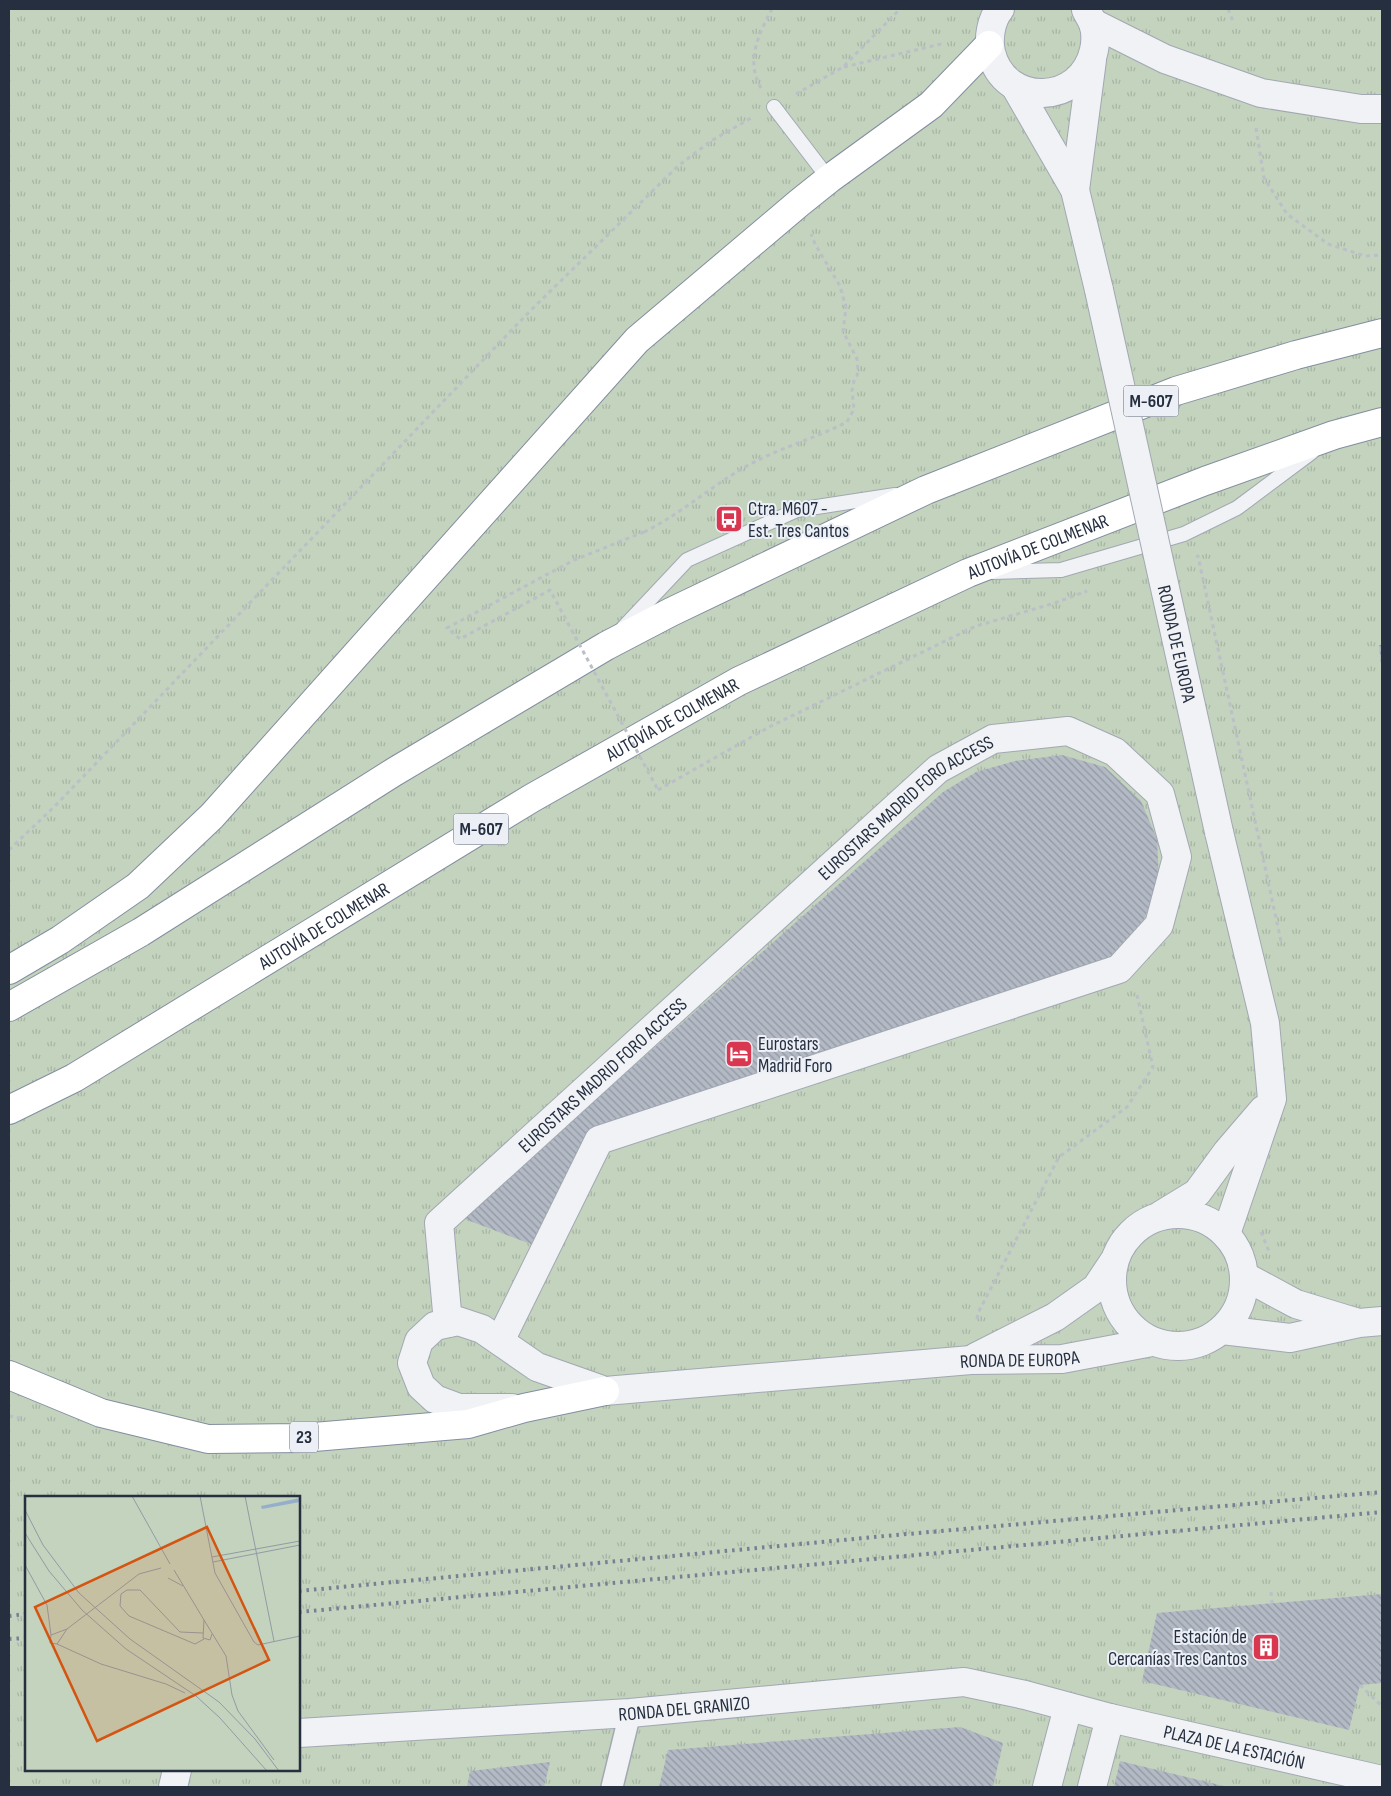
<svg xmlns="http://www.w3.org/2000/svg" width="1391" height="1796" font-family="'Sofia Sans Condensed',sans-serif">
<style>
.park{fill:url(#park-tufts);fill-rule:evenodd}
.building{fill:url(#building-back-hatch)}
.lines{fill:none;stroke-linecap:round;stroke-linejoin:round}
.service-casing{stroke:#a2a8b2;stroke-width:16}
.pedestrian-casing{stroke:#a2a8b2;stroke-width:24}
.minor-casing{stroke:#a2a8b2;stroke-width:30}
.motorway-casing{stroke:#838ea0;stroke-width:30}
.path{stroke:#bbbfc7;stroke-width:3;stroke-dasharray:4 4;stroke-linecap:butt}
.service{stroke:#f0f2f6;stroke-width:14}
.pedestrian{stroke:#f0f2f6;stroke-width:21}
.minor{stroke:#f0f2f6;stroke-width:28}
.motorway{stroke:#fff;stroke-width:28}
.rail{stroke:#758093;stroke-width:4;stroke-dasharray:2.5 5;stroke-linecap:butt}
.minor-bridge-casing{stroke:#a2a8b2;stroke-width:30;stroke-linecap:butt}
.path-bridge{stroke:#bbbfc7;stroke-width:3;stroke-dasharray:4 4;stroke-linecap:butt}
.minor-bridge{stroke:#f0f2f6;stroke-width:28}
.labels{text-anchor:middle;stroke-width:4;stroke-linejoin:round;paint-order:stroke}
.shield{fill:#ecf0f6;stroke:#616977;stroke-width:1}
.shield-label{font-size:18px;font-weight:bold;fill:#252f40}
.poi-label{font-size:19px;fill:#252f40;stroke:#ecf0f6;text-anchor:start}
.street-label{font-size:19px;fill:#252f40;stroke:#ecf0f6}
.inset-road{fill:none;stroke:#939aa5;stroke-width:1}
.view{fill:#d45511;fill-opacity:0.15;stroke:#d45511;stroke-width:2.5}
.inset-edge{fill:none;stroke:#252f40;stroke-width:2.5}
</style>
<defs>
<pattern id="park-tufts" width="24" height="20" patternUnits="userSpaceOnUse" patternTransform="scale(1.25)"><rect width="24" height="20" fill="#c3d3bd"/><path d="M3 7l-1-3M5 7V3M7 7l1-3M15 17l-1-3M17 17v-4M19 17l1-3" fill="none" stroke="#a7b5a4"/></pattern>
<pattern id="building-back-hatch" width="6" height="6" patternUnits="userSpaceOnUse" patternTransform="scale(1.25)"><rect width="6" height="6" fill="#b4bac5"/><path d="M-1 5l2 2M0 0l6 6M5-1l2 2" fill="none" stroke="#9298a1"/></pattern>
</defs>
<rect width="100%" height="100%" fill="#dde1e8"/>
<path class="park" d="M9,9H1382V1787H9ZM26,1497H299V1770H26Z"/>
<path class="building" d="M1379,645H1382V664L1381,665Z
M1062,755L1105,767L1141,801L1157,839L1159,882L1142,925L1117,954L1066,975L595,1133L536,1246L462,1218L943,792L976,772L1015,761Z
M1382,1594V1683L1360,1685L1349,1730L1142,1681L1157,1613Z
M960,1727L1003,1743L993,1787H659L668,1750Z
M1120,1761L1228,1787H1114Z
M550,1762L544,1787H467L470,1771Z"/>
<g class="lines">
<g class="service-casing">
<path id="service" d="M774,107L829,179
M993,572L1061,570L1184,534L1237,508L1312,452
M623,628L687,560L797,510L895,495"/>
</g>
<g class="pedestrian-casing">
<path id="pedestrian" d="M612,1787L630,1713"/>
</g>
<g class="minor-casing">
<g id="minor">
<path d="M1000,9C991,20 988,38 991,52C1004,108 1082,106 1094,50C1096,41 1096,32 1093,23C1091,19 1088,14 1086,10"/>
<path d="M1093,23L1165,59L1261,93L1361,109H1382"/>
<path d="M1015,86L1075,190L1099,290"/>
<path d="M1075,190L1092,60"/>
<path d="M1219,832L1265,1023L1272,1099L1226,1234"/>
<circle cx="1178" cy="1280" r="66"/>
<path d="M1161,1215L1197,1193L1227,1152L1263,1110"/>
<path d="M1244,1276L1296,1304L1355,1322"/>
<path id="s1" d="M448,1323L439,1223L938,769L993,739L1068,731L1115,752L1160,794L1177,857L1159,925L1119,969L599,1140L500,1341"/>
<path d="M1222,1330L1290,1338L1359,1323L1382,1321"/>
<path d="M976,1357L1055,1317L1096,1288L1114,1261"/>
<path id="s2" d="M512,1408H459L435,1399L421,1386L412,1363L419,1341L435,1326L458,1321L482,1329L537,1367L605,1391L971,1360L1062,1359L1152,1342"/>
<path id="s3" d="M299,1733L630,1713L964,1682L1025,1695L1110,1718L1382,1780"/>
<path d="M173,1787L177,1770"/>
<path d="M1047,1787L1068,1707"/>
<path d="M1092,1787L1110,1718"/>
</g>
</g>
<g class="motorway-casing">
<g id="motorway">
<path d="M9,970L60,940L138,886L212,816L637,340L799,203L829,179L931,105L989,45"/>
<path d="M9,1007L141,932L394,772L606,646L671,612L926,490L1176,391L1296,355L1382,333"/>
<path id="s4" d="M9,1110L74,1078L532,798L739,681L968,573L1205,481L1334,435L1382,422"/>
<path d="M9,1375L101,1413L208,1439L302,1438L468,1424L524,1408L605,1391"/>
</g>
</g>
<path class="path" d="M1228,9L1234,24
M844,67L945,43
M761,88C745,60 759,34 772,9
M796,94L843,67L900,9
M1256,128L1264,178L1287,214L1328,244L1365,256L1382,255
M644,532C681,514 710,487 745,467C778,448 814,439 847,422L854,409L852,391L854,381L857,376L858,370L857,359L843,331L846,308L840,286L815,244L811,234
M1196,557L1198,556L1282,946
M658,790L771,726L976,626L1055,603L1087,591
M9,850L55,806L529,312L678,166L711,141L751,118
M1261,1232L1270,1254
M977,1319L978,1313L1059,1157L1127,1107L1153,1067L1137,995
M9,1416L25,1419
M1271,1592L1272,1603
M1360,1685L1382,1706"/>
<use href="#service" class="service"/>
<use href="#pedestrian" class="pedestrian"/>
<use href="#minor" class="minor"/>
<use href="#motorway" class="motorway"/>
<path class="rail" d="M299,1591L896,1535L1382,1492
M299,1612L1382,1512
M9,1616L26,1614
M9,1639L26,1638"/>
<g class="minor-bridge-casing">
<g id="minor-bridge">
<path id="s5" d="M1099,290L1219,832"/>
</g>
</g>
<path class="path-bridge" d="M644,532L574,560L447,628L460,639L550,590L658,790"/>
<use href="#minor-bridge" class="minor-bridge"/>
</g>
<defs>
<g id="bus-square" transform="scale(1.4375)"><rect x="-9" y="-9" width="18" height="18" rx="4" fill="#d8374f" stroke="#ecf0f6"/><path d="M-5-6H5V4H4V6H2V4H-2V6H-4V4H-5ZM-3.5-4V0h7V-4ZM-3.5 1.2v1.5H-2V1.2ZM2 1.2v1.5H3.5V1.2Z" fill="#fff"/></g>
<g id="hotel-square" transform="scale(1.4375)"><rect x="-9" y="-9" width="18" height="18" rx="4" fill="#d8374f" stroke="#ecf0f6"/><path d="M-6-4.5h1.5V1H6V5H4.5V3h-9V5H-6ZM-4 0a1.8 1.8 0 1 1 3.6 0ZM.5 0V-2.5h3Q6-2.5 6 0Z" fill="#fff"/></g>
<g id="building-square" transform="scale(1.4375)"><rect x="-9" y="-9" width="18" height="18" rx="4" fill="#d8374f" stroke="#ecf0f6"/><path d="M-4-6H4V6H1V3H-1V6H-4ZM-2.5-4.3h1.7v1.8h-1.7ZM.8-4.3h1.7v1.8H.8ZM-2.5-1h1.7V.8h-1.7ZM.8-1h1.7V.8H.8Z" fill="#fff"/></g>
</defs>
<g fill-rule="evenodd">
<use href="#bus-square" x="729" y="519"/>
<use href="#hotel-square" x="739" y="1054"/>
<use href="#building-square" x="1266" y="1647"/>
</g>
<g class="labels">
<g class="shield">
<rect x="1123.5" y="385.5" width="55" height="31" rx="4"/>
<rect x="453.5" y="813.5" width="55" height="31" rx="4"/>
<rect x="290" y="1421.5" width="28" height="31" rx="4"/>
</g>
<g class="shield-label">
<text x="1151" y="407">M-607</text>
<text x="481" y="835">M-607</text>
<text x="304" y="1443">23</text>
</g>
<g class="poi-label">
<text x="748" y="515">Ctra. M607 -<tspan x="748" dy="22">Est. Tres Cantos</tspan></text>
<text x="758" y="1050">Eurostars<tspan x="758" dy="22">Madrid Foro</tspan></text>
<text x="1247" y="1643" text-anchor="end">Estación de<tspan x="1247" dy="22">Cercanías Tres Cantos</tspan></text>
</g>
<g class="street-label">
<text dy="7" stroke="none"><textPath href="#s4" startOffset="1175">AUTOVÍA DE COLMENAR</textPath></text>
<text dy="7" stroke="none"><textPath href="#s5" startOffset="362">RONDA DE EUROPA</textPath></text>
<text dy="7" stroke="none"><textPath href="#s4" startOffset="770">AUTOVÍA DE COLMENAR</textPath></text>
<text dy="7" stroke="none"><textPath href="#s1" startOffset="726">EUROSTARS MADRID FORO ACCESS</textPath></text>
<text dy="7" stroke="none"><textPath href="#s4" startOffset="365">AUTOVÍA DE COLMENAR</textPath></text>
<text dy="7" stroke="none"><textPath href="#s1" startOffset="321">EUROSTARS MADRID FORO ACCESS</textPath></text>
<text dy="7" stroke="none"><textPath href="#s2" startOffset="771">RONDA DE EUROPA</textPath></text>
<text dy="7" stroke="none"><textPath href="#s3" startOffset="386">RONDA DEL GRANIZO</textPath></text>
<text dy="7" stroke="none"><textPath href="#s3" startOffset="945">PLAZA DE LA ESTACIÓN</textPath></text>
</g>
</g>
<g transform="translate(25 1496)">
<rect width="275" height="275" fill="#dde1e8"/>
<path d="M0,0H275V275H0Z" fill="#c3d3bd"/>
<path d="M275,2V6L237,13L236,10Z" fill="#95afcb"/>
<path class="inset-road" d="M107,0L145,68M175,0L190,77L229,146L233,149L275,140M220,0L249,145M0,14L18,49L54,97L105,143L194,206L230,243L254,275M0,37L24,75L57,114L101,153L171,200L195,222L242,275M187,61L275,45M188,66L275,49M0,69L22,109L26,139M149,74L179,124L178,142L185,144L187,138M143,82L158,90M179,124L201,160L207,199L213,215L249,264M42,133L26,139L25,147L32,148L42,133L114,78L136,72M178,137L155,136L115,94H102L96,98L95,110L104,120L170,148L179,143M32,148L76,168L141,188L160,197"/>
<path class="view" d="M182,31L244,164L72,245L10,111Z"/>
<rect width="275" height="275" class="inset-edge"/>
</g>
<rect width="1391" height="1796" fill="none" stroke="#252f40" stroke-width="20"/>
</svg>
